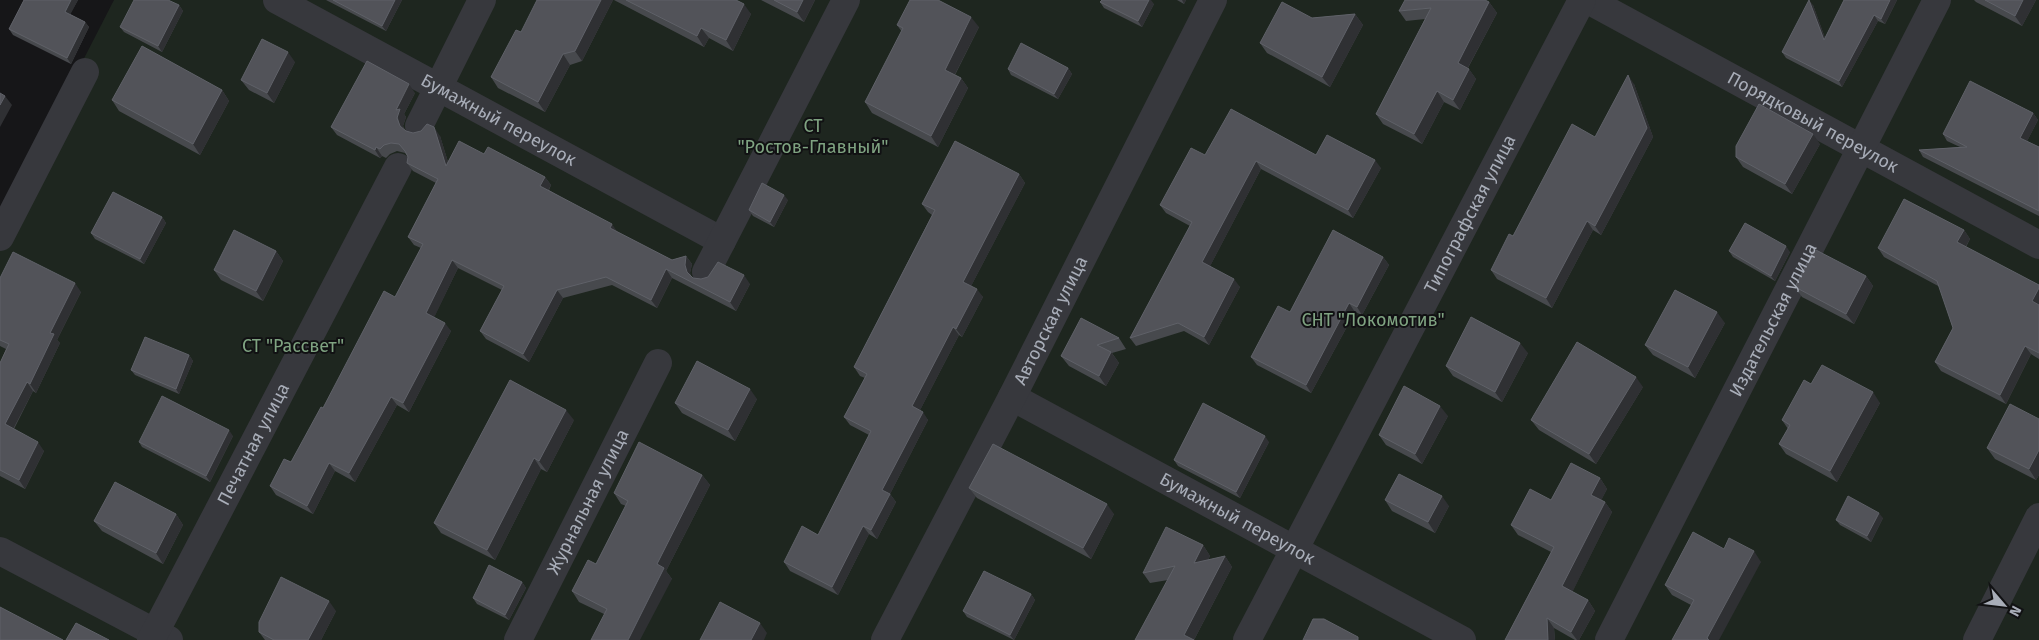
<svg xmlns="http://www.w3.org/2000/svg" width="2039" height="640" font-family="'Fira Sans',sans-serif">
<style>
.green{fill:#1e261f}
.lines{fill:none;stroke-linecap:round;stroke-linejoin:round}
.street{stroke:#37383d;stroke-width:28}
.wall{fill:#47494d}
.shaded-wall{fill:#2f3033}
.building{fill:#525359;stroke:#5f6168}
.labels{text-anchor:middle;stroke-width:4;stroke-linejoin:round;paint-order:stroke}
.street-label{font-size:18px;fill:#a8adb8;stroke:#111113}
.park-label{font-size:18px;fill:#7fa381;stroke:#111113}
</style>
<rect width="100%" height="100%" fill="#161618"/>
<path class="green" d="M114,0H2039V640H0V222Z"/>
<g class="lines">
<g class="street">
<path id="s1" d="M277,0L722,241"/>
<path id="s2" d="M1588,0L2039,245"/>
<path d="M419,126L482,0"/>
<path d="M0,237L85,72"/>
<path d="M706,272L846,0"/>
<path id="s3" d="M1012,397L1462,640"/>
<path d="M0,551L169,640"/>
<path id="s4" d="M151,640L398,167"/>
<path id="s5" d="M518,640L658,363"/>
<path id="s6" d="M885,640L1012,397L1213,0"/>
<path id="s7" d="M1247,640L1582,0"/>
<path id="s8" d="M1609,640L1937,0"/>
<path d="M1977,640L2039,517"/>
</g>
</g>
<path class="wall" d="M24,0H78L70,14L85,22L89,27L71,64L13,35L9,29Z
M326,0H402L386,31Z
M613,0L582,61L570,65L545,112L498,88L491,77L521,32Z
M614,0H736L751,14L733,51L709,38L704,47Z
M761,0H815L804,22Z
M1177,0H1186L1184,4Z
M1844,0H1897L1885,24L1878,21L1842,87L1786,58L1782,52L1813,5L1825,38Z
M1974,0H2036L2022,26L1976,2Z
M1100,2L1154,4L1142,27L1104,8Z
M1489,2L1497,13L1468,68L1476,79L1460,110L1444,102L1422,144L1383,124L1376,114L1425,19L1406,21L1399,11Z
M179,5L183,11L162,52L124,32L120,27Z
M1355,14L1363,25L1330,87L1267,53L1260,43L1312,18Z
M897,25L979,27L955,75L961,78L968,88L938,147L872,113L865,102L902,32Z
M295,62L274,103L249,90L241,80Z
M1068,68L1072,74L1058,99L1011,75L1008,69Z
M1634,84L1653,137L1601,235L1593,230L1552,308L1497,279L1491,270L1513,236L1595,137Z
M222,90L229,101L200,155L119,111L112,100Z
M415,93L404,114L406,117L403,126L405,130L406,131L413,133L440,136L448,162L484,154L545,177L551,185L549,190L617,232L672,260L686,256L692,264L690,273L691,276L693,278L750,284L736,311L672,278L657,308L612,285L563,298L529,362L486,339L480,331L502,290L458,268L434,317L451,331L409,412L397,405L355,482L335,471L313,514L276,495L270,486L291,462L323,408L395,297L421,248L414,245L408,237L436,183L413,171L407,163L408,157L407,155L405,153L397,151L390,154L386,158L382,156L380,158L337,135L331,127Z
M2033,113L2038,120L2027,141L2039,147V216L1923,157L1919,150L1960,147L1947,141L1943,134Z
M1820,144L1792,194L1743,167L1736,157Z
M1205,155H1316L1381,168L1353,218L1261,169L1210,266L1240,287L1209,345L1184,331L1136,346L1130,338L1190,226L1166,213L1160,205Z
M1019,174L1025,183L971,286L983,297L962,337L959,335L920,410L928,420L890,494L896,502L877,539L869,534L838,595L790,571L784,562L818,535L869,435L850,425L844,417L865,378L860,376L854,367L932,215L928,212L922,204Z
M788,200L774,227L753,216L749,210Z
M162,217L166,223L144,264L95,239L91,233Z
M1964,230L1970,239L1966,247L2039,285V359L2031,354L2006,404L1941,371L1935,362L1953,328L1940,287L1884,257L1878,248Z
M276,251L283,261L263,301L221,280L214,270Z
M1729,251L1790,252L1775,281L1733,257Z
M1383,257L1389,265L1362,315L1355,312L1311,393L1257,365L1251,357L1290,312Z
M1866,276L1873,286L1854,324L1802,297L1795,287Z
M0,278L81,292L57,340L60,343L36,393L33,391L14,429L44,451L25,489L0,476V363L6,349L0,346Z
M1725,323L1695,378L1653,355L1645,345Z
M1119,338L1126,349L1112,353L1119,363L1106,386L1069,366L1061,356Z
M1528,353L1502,402L1453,376L1446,366Z
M189,355L193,361L179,394L135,375L131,370Z
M1811,384L1880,403L1837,482L1786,454L1779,444L1788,429L1782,420Z
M1643,387L1596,464L1539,430L1531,420Z
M757,399L735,441L682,413L675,403Z
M1448,416L1422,464L1386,445L1379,435Z
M2039,419V475L2036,480L1995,459L1987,448Z
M574,420L547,472L541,469L495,560L441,533L434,523Z
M233,436L210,482L142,447L139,442Z
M1269,442L1240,498L1178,466L1174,460Z
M702,475L710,485L666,571L672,579L604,614L579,602L572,591L596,564L626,506L621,504L614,493Z
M1600,478L1607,489L1601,500L1605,502L1612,512L1572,592L1588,600L1595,611L1579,640H1575L1554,628L1555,640H1505L1551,552L1518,535L1511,525Z
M969,488L1114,514L1091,559L977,498Z
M1385,500L1449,506L1435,533L1392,511Z
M176,514L183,525L163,564L102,531L94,521Z
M1883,518L1871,542L1840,525L1836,520Z
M1203,545L1210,556L1208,560L1225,556L1232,567L1194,640L1168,580L1150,583L1143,573Z
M1724,549L1761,562L1691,605L1672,595L1665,585Z
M522,582L526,588L509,620L477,604L473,598Z
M1031,594L1035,600L1014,640L967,617L963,611Z
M336,611L321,640H265L259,632Z"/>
<path class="shaded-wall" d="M71,0H78L69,17L65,12Z
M395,0H402L386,31L382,26Z
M601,0H613L582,61L575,51Z
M803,0H815L804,22L797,12Z
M1149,0H1151L1154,4L1142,27L1138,21Z
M1182,0H1186L1184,4Z
M1809,0L1813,5L1828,46L1824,40Z
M1890,0H1897L1885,24L1881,19Z
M2023,0H2036L2022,26L2015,16Z
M1489,2L1497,13L1465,73L1458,63Z
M744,4L751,14L733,51L726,40Z
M179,5L183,11L162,52L158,46Z
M1355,14L1363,25L1330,87L1322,77Z
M1874,15L1878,21L1842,87L1839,81Z
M971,17L979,27L952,80L945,70Z
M85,22L89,27L71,64L67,58Z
M701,28L709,38L704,47L697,36Z
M288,52L295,62L274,103L267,93Z
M563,54L570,65L545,112L538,102Z
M1068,68L1072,74L1058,99L1054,94Z
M1469,69L1476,79L1460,110L1453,100Z
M1628,75L1634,84L1653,137L1601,235L1595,226Z
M961,78L968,88L938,147L931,136Z
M409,84L415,93L404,114L406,117L403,126L406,134L400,126L396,110Z
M222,90L229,101L200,155L193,144Z
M1437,91L1444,102L1422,144L1414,134Z
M5,96L12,105L0,127V105Z
M2033,113L2038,120L2025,145L2020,138Z
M434,127L440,136L452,175L446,166Z
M1813,134L1820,144L1792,194L1785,184Z
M376,147L382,156L380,158L375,150Z
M1375,160L1381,168L1353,218L1348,210Z
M1256,161L1261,169L1208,270L1202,262Z
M1019,174L1025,183L969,290L963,282Z
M545,177L551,185L546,194L540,186Z
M784,195L788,200L774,227L770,222Z
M162,217L166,223L144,264L140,259Z
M1587,221L1593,230L1552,308L1546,298Z
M612,224L618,233L610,228Z
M1964,230L1970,239L1963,251L1957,242Z
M1786,246L1790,252L1775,281L1771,276Z
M276,251L283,261L263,301L256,291Z
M686,256L692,264L690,273L693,281L687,272L685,265Z
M1383,257L1389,265L1362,315L1357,307Z
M452,260L458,268L432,322L426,313Z
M666,269L672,278L657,308L651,300Z
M744,275L750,284L736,311L730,302Z
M1866,276L1873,286L1854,324L1846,314Z
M1234,279L1240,287L1209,345L1204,337Z
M75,283L81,292L57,340L60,343L36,393L30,384L50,333Z
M2039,288V309L2032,301Z
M977,289L983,297L962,337L956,329Z
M557,290L563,298L529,362L523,354Z
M1349,303L1355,312L1311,393L1306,385Z
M1717,312L1725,323L1695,378L1688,367Z
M445,323L451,331L409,412L403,403Z
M953,327L959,335L918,414L912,406Z
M1520,343L1528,353L1502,402L1495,392Z
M2025,346L2031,354L2006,404L2000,395Z
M1111,352L1119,363L1106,386L1099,376Z
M189,355L193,361L179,394L176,389Z
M1636,377L1643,387L1596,464L1589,454Z
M27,382L33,391L11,433L5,424Z
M750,389L757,399L735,441L728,430Z
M1873,392L1880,403L1837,482L1830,471Z
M391,397L397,405L355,482L349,473Z
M1440,406L1448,416L1422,464L1415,454Z
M566,410L574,420L547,472L539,461Z
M923,412L928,420L890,494L896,502L877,539L871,530L882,490Z
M229,430L233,436L210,482L206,476Z
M1265,436L1269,442L1240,498L1236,492Z
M38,442L44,451L25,489L19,480Z
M2039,450V475L2036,480L2029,469Z
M534,458L541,469L495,560L487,550Z
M329,463L335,471L313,514L307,506Z
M702,475L710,485L666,571L672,579L640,640H628L657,564Z
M1600,478L1607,489L1599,505L1591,495Z
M1442,496L1449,506L1435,533L1428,522Z
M1605,502L1612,512L1570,597L1562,586Z
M1107,504L1114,514L1091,559L1083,548Z
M1879,513L1883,518L1871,542L1867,536Z
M176,514L183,525L163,564L156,553Z
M863,526L869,534L838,595L832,587Z
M1203,545L1210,556L1201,573L1194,563Z
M1754,551L1761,562L1719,640H1708L1707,638Z
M1225,556L1232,567L1194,640L1184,635Z
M522,582L526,588L509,620L505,615Z
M1031,594L1035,600L1014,640L1010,635Z
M1588,600L1595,611L1579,640H1577L1571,632Z
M329,601L336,611L321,640H308Z
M1547,618L1554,628L1555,640H1548Z
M760,623L767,633L764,640H751Z"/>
<path class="building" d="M24,0H71L65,12L85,22L67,58L9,29Z
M134,0H168L179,5L158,46L120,27Z
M333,0H395L382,26Z
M537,0H601L575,51L563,54L538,102L491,77L516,30L521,32Z
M626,0H736L744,4L726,40L701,28L697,36Z
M774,0H803L797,12Z
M910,0H938L971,17L945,70L961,78L931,136L865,102L903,28L897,25Z
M1102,0H1149L1138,21L1100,2Z
M1405,0H1485L1489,2L1458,63L1469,69L1453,100L1437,91L1414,134L1376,114L1431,8L1399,11Z
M1809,0L1824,40L1844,0H1890L1881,19L1874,15L1839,81L1782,52Z
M1985,0H2023L2015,16Z
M1282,2L1312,18L1355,14L1322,77L1260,43Z
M262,39L288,52L267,93L241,80Z
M1021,43L1068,68L1054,94L1008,69Z
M142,46L222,90L193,144L112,100Z
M367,61L409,84L396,110L400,109L397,118L400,126L406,131L413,133L421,131L427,124L434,127L446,166L459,141L484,154L488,147L545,177L540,186L612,224L610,228L672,260L686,256L685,265L687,272L693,278L701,279L708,277L718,262L744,275L730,302L666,269L651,300L606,277L557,290L523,354L480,331L504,286L452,260L426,313L445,323L403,403L391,397L349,473L329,463L307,506L270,486L284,459L291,462L321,407L323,408L384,291L395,297L423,244L408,237L438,179L407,163L408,157L405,151L399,144L391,143L384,145L380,149L376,147L375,150L331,127Z
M1628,75L1647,128L1595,226L1587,221L1546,298L1491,270L1509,234L1513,236L1572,124L1595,137Z
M1970,81L2033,113L2020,138L2039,147V211L1919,150L1967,147L1943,134Z
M0,93L5,96L0,105Z
M1759,104L1813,134L1785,184L1736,157V146Z
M1231,109L1316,155L1327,135L1375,160L1348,210L1256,161L1202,262L1234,279L1204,337L1178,323L1130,338L1192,222L1160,205L1191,148L1205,155Z
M955,141L1019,174L963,282L977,289L956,329L953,327L912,406L923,412L882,490L890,494L871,530L863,526L832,587L784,562L802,526L818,535L871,431L844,417L867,374L854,367L935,210L922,204Z
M762,183L784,195L770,222L749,210Z
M113,192L162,217L140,259L91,233Z
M1904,199L1964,230L1957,242L2039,285V288L2032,301L2039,305V353L2025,346L2000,395L1935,362L1953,328L1937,281L1878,248Z
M1745,223L1786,246L1771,276L1729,251Z
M234,230L276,251L256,291L214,270Z
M1333,230L1383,257L1357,307L1349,303L1306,385L1251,357L1278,306L1290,312Z
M1814,249L1866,276L1846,314L1795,287Z
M13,252L75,283L50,333L54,334L30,384L27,382L5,424L38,442L19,480L0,470V363L9,344L0,340V278Z
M1675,290L1717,312L1688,367L1645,345Z
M1471,317L1520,343L1495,392L1446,366Z
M1081,318L1119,338L1097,345L1111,352L1099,376L1061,356Z
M145,337L189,355L176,389L131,370Z
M1577,342L1636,377L1589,454L1531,420Z
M697,361L750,389L728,430L675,403Z
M1822,365L1873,392L1830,471L1779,444L1790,425L1782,420L1804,380L1811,384Z
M510,380L566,410L539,461L534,458L487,550L434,523Z
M1404,386L1440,406L1415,454L1379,435Z
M162,396L229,430L206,476L139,442Z
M1203,403L1265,436L1236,492L1174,460Z
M2010,404L2039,419V450L2029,469L1987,448Z
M639,442L702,475L657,564L664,568L628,640H591L607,609L572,591L588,560L596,564L628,501L614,493Z
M993,444L1107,504L1083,548L969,488Z
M1571,463L1600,478L1591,495L1605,502L1562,586L1588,600L1571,632L1547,618L1548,640H1505L1554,547L1511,525L1530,489L1551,500Z
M1399,474L1442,496L1428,522L1385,500Z
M115,482L176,514L156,553L94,521Z
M1848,496L1879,513L1867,536L1836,520Z
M1166,527L1203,545L1194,563L1225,556L1184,635L1194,640H1135L1175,566L1143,573Z
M1693,532L1724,549L1729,538L1754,551L1707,638L1709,640H1672L1694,600L1665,585Z
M489,565L522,582L505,615L473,598Z
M984,571L1031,594L1010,635L963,611Z
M281,577L329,601L308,640H274L259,632V622Z
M720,602L760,623L751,640H700Z
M0,607L63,640H0Z
M1313,619H1324L1358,637V640H1303Z
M76,623L109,640H66Z"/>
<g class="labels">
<g class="street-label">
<text dy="6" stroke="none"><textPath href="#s1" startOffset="252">Бумажный переулок</textPath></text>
<text dy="6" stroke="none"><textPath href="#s2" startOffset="256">Порядковый переулок</textPath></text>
<text dy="6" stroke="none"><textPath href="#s7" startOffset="481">Типографская улица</textPath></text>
<text dy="6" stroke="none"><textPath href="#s8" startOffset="360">Издательская улица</textPath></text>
<text dy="6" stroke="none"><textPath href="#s6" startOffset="360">Авторская улица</textPath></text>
<text dy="6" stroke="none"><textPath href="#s4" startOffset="221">Печатная улица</textPath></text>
<text dy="6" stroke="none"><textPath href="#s5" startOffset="155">Журнальная улица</textPath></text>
<text dy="6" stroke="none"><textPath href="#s3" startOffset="256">Бумажный переулок</textPath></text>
</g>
<g class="park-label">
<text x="813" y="132">СТ<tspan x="813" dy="21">"Ростов-Главный"</tspan></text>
<text x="1373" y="326">СНТ "Локомотив"</text>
<text x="293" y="352">СТ "Рассвет"</text>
</g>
</g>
<g transform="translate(2004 605) rotate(118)" stroke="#111113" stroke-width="4" paint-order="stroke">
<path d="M0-4L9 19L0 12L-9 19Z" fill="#a8adb8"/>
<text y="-8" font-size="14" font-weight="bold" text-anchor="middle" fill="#a8adb8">N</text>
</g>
</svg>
